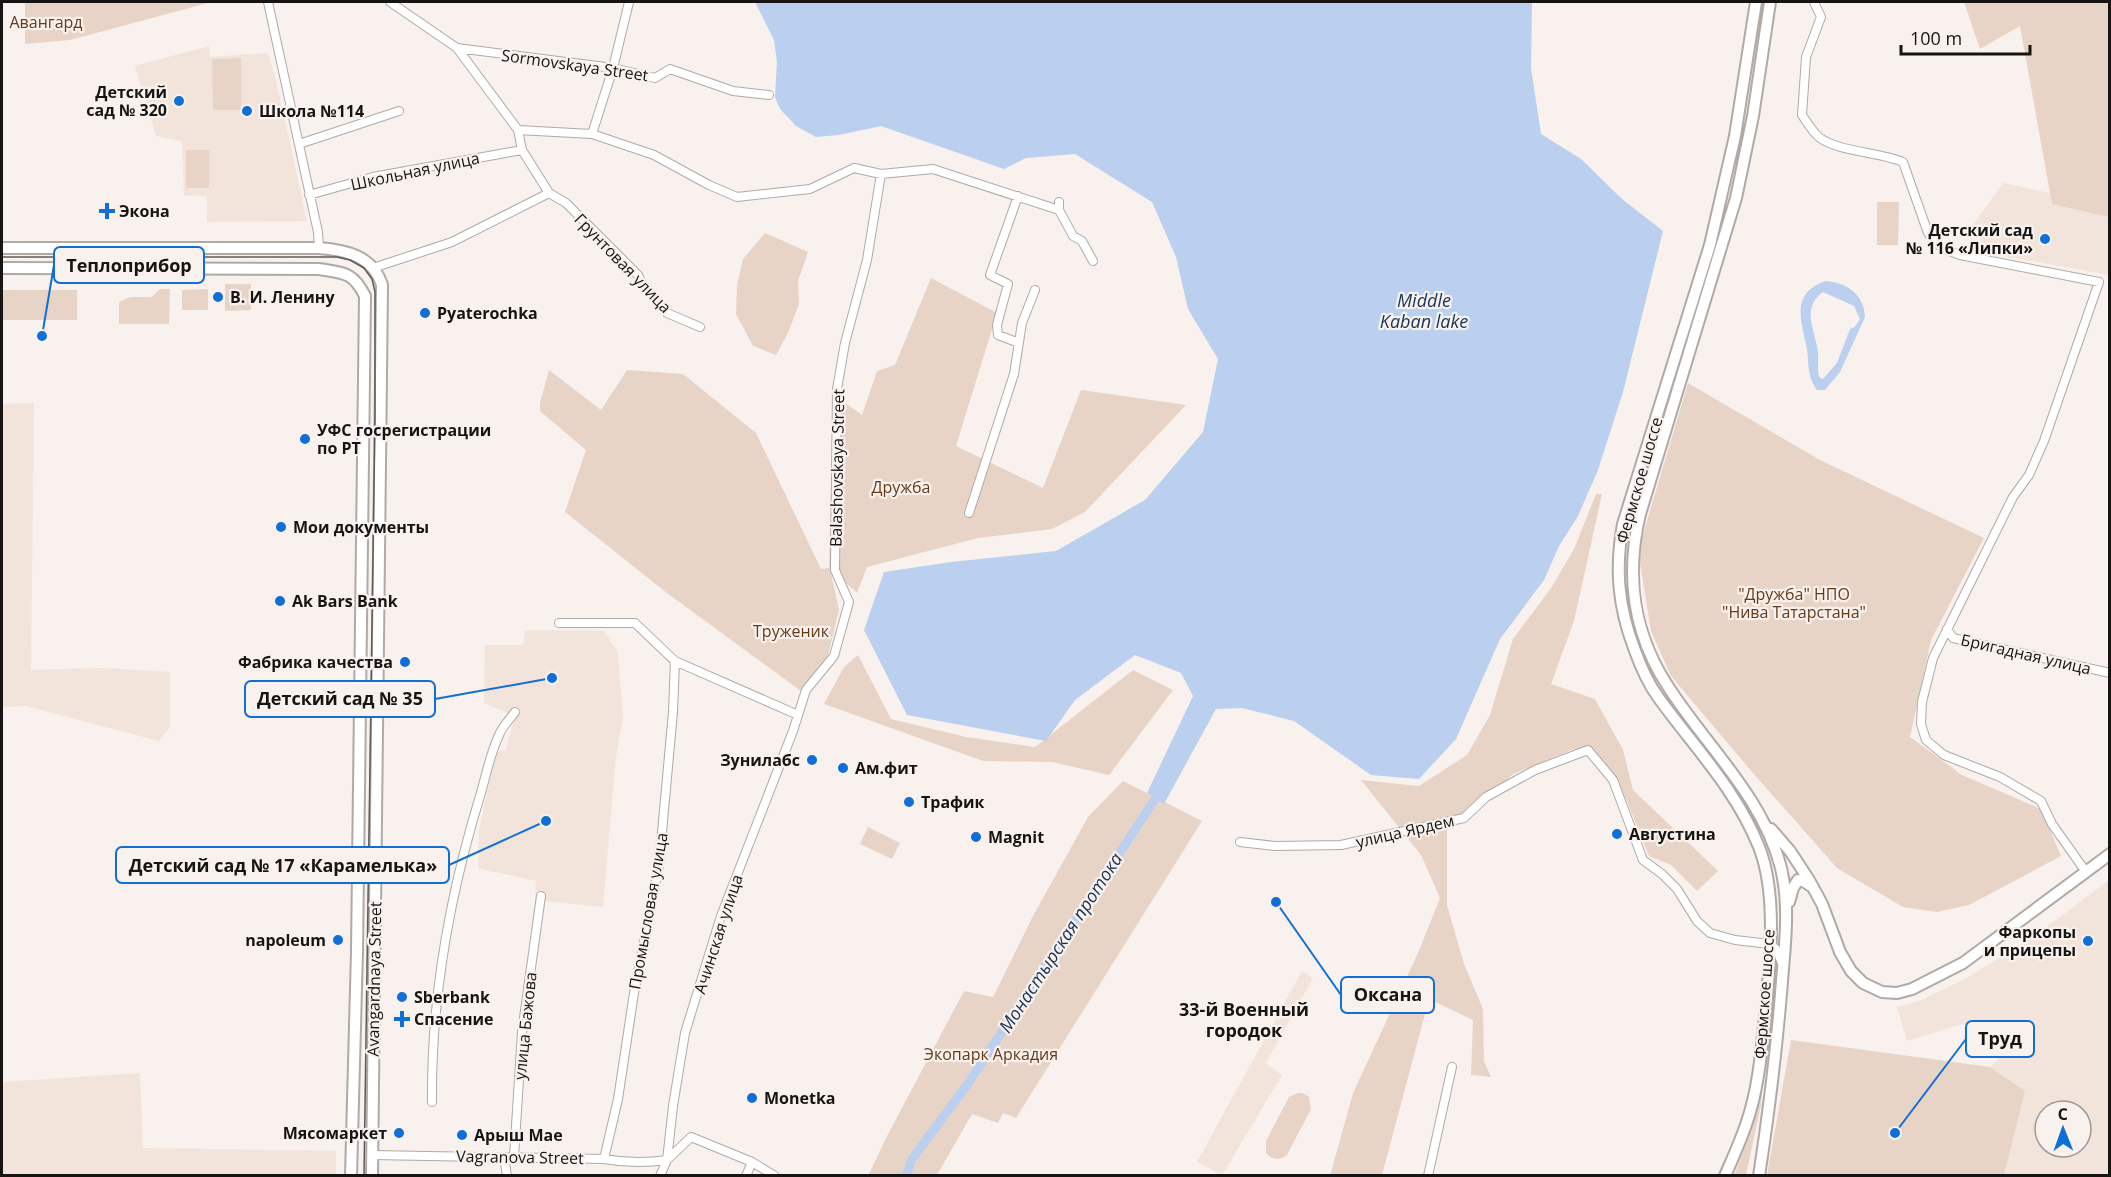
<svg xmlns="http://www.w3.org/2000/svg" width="2111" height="1177" font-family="'Open Sans',sans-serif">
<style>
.built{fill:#f2e4db;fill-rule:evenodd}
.green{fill:#e8d4c7}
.water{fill:#bbd0ee;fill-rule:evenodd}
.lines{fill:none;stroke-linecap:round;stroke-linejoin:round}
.canal{stroke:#bbd0ee;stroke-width:9}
.street-casing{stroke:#b0aaa6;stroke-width:10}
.secondary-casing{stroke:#b0aaa6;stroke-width:14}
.street{stroke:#fff;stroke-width:8}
.secondary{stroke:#fff;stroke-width:10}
.tram{stroke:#605c59;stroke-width:1.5}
.poi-dot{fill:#106fd7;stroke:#f8f1ed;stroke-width:2}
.labels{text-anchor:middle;stroke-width:4.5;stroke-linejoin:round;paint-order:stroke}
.park-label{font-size:16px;fill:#653a17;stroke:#f8f1ed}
.street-label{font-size:16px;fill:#171513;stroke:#f8f1ed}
.poi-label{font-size:16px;font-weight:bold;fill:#171513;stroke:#f8f1ed;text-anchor:start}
.water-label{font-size:18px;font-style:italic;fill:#16345a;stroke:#f8f1ed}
.neighbourhood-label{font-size:18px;font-weight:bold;fill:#171513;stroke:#f8f1ed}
.leader{fill:none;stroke:#106fd7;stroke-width:2}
.callout-dot{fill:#106fd7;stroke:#f8f1ed;stroke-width:2}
.callout{fill:#f8f1ed;stroke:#106fd7;stroke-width:2}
.callout-label{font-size:18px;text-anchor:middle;font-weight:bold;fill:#171513}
</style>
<rect width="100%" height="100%" fill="#f8f1ed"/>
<path class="built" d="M209,46L210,57L268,53L276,80L307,221L207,222V196L184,195L182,141L156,136L135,66Z
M2003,183L2109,206V275L1987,253L1973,225Z
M34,403L31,670L102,668L170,672V727L159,741L26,706L2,707V404Z
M530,630L604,631L618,653L623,718L616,757L603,907L535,900L536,881L478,868L479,830L496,752L506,750L515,716L484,703L485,645H523L525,631Z
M2109,880V1175H2004L2025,1091L1990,1067L2007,1049L2003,1029L1999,1027L1962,1024L1907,1041L1897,1007L1919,1001L1965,979L2032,938ZM2045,1111H2081V1147H2045Z
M1302,971L1313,978L1266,1063L1282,1075L1222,1175L1197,1162Z
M140,1073L143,1148L336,1151V1175H2V1082Z"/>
<path class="green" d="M25,2H212L70,40L25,44Z
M1964,2H2109V217L2052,204L2020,26L1980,49Z
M241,58V110H213L212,59Z
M186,150H209V188H186Z
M1877,202H1899L1898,245H1877Z
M765,233L808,252L798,281L799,304L788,333L776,355L753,346L736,314L737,285L743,259Z
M931,278L997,313L956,446L1043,488L1081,390L1186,405L1085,512L1052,529L978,538L867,567L857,593L830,569L839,610L826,664L801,691L667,593L565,512L586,450L540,411V403L549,370L601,410L627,370L683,374L756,433L821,569L829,568L833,394L862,415L877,371L895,365Z
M225,284H251V310L225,311Z
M160,289H170L169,324H119V302L130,297H151Z
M208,289V310H182V290Z
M3,290H77V320H3Z
M1688,383L1820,460L1984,538L1931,640L1910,737L1962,775L2041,809L2061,856L1969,905L1937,912L1903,907L1837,868L1752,772L1671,676L1651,631L1638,551Z
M1596,494H1602L1574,621L1551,684L1595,699L1623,750L1633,790L1718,871L1697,891L1671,865L1649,856L1627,801L1604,761L1574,749L1513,774L1468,821L1447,823V905L1464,964L1483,1009L1484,1061L1491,1077L1471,1075L1473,1020L1429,999L1382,1175L1330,1176L1353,1093L1418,953L1440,898L1421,855L1361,780L1419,786L1467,755L1490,715L1513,639L1551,588L1574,549Z
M858,655L891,719L966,737L1035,747L1133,670L1173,690L1109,775L1052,762L983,761L824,704L844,667Z
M1123,781L1202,821L1016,1118L1003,1113L998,1123L972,1114L937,1175L868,1176L886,1138L964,991L993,997L1033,916L1088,817Z
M868,827L900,843L892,859L860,844Z
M1791,1040L1990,1067L2025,1091L2004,1175H1767Z
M1763,1080L1761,1105L1746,1175L1734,1176L1748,1138Z
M1298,1093H1303L1309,1097L1311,1109L1287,1155C1280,1161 1272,1160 1266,1153V1141L1289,1097Z"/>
<path class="water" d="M755,2H1532L1531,68L1541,134L1581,159L1622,199L1663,231L1623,392L1598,470L1578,516L1559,546L1544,580L1500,639L1456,739L1419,779L1371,775L1294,721L1242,708L1216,709L1164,804L1147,793L1193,696L1181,673L1135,655L1075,700L1046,741L907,715L864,630L884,572L951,562L1056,551L1145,500L1203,432L1218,359L1188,309L1176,257L1152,202L1075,154L1026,158L1004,169L881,126L839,135L816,137L796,126L780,109L775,97L777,62L774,40Z
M1826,281C1847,283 1864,294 1865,317L1840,372L1825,390H1817C1807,376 1809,365 1807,349C1801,320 1790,293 1826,281ZM1823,292L1854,306L1860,319L1855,327L1850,329L1837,363L1823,379L1819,377C1817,369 1819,361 1818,353C1816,332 1800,308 1823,292Z"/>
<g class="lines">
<path class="canal" d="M906,1176L912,1159L967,1085L1155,799"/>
<g class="street-casing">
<path id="street" d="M268,2L318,232L319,248
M390,2L457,48L613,68L655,78L670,69L733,91L769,95
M1814,2L1821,17L1806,57L1802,115C1807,122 1813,133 1820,138C1840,152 1879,152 1903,162L1928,233L1942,248L1960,255L2099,282L2044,441L2029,475L2013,497L1933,658L1922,702L1921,724L1926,740L1944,755L2000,777L2041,801L2052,824L2086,872
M457,48L518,130L522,150L549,193L566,203L638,275L641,282L667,313L700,327
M518,130L592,134L654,155L709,185L737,197L810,189L854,168L881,174L933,169L1059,210
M592,134L613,68L629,2
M299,144L399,111
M309,195L373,177L522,150
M1018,196L990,275L1008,284L997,325L998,335L1019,343
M1059,202V210L1073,236L1082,241L1093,261
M373,268L452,242L549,193
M969,513L1014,374L1022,323L1035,290
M559,623H635L675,661L798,715
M1947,629L1953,638L2110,673
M1240,842L1275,846L1341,845L1464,818L1486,797L1535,770L1588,750L1613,780L1643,860L1662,874L1677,889L1697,921L1710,933L1735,940L1770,944L1776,949L1782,963
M432,1102C431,999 450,894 480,796C486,776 490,754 499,735C502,727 510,719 515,712
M372,1155L604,1159C626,1163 646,1163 667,1160
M504,1157L507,1176
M514,1157L522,1032L541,896
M604,1159L618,1099L634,993L659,865L673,712L675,661
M667,1160L691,1137L752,1162L775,1176
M660,1176L667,1160L673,1106L685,1033L721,916L793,731L806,690L834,656L849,602L835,570L837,389L845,343L867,260L881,174
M746,1176L752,1162
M1428,1176L1452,1067"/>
</g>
<g class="secondary-casing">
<path id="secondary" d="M2,248H319C346,250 373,256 382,285L372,1176
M2,268L319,269C344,273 353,272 365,296L357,951L351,1176
M1771,829L1790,851L1809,880L1822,904L1840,952L1851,971L1863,983L1882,992L1897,993L1912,989L1963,963L2110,854
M1789,902L1793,888L1798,880L1805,882L1811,886
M1725,1176C1734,1155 1744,1134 1750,1112C1758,1085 1761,1055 1764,1027C1769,974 1779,897 1759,847C1736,789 1694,747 1658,697C1647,682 1640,665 1634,648C1618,606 1615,568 1623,524L1710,245L1735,136L1756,2
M1759,1176C1769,1111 1777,1046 1782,981C1785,943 1790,906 1781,868C1763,797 1708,748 1669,688C1633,634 1625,577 1640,514L1736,198L1753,116L1770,2"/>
</g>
<use href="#street" class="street"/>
<use href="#secondary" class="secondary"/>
<path class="tram" d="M2,257H337L350,260L364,268L372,279L375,292V419L364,1176"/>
</g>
<g class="poi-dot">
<circle cx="179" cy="101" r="6"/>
<circle cx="247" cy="111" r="6"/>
<path d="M104 202h6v6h6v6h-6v6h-6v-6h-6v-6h6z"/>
<circle cx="2045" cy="239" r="6"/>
<circle cx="218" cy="297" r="6"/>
<circle cx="425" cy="313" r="6"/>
<circle cx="305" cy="439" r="6"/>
<circle cx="281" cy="527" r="6"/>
<circle cx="280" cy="601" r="6"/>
<circle cx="405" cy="662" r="6"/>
<circle cx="812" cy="760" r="6"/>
<circle cx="843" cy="768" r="6"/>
<circle cx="909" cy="802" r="6"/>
<circle cx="1617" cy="834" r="6"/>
<circle cx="976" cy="837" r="6"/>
<circle cx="338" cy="940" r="6"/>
<circle cx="2088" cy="941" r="6"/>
<circle cx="402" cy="997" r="6"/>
<path d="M399 1010h6v6h6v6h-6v6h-6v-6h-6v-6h6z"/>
<circle cx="752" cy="1098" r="6"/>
<circle cx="399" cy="1133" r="6"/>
<circle cx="462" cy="1135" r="6"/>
</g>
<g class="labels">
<g class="park-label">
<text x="46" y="28">Авангард</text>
<text x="901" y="493">Дружба</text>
<text x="1794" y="600">"Дружба" НПО<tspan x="1794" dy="18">"Нива Татарстана"</tspan></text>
<text x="791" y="637">Труженик</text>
<text x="991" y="1060">Экопарк Аркадия</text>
</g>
<g class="street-label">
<text transform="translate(575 65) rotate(8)" y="6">Sormovskaya Street</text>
<text transform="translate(415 171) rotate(-12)" y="6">Школьная улица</text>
<text transform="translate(623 263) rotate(46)" y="6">Грунтовая улица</text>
<text transform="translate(837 468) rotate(-89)" y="6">Balashovskaya Street</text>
<text transform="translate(1639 480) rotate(-74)" y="6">Фермское шоссе</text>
<text transform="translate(2026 654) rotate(13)" y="6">Бригадная улица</text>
<text transform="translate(1405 831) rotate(-13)" y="6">улица Ярдем</text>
<text transform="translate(648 911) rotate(-80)" y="6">Промысловая улица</text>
<text transform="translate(718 934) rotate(-72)" y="6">Ачинская улица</text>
<text transform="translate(374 979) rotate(-89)" y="6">Avangardnaya Street</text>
<text transform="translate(1764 994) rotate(-86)" y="6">Фермское шоссе</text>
<text transform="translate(525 1026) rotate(-84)" y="6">улица Бажова</text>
<text transform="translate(520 1157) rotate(1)" y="6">Vagranova Street</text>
</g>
<g class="poi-label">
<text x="167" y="98" text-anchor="end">Детский<tspan x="167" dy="18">сад № 320</tspan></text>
<text x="259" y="117">Школа №114</text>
<text x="119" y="217">Экона</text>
<text x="2033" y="236" text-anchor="end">Детский сад<tspan x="2033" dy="18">№ 116 «Липки»</tspan></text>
<text x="230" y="303">В. И. Ленину</text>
<text x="437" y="319">Pyaterochka</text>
<text x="317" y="436">УФС госрегистрации<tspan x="317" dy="18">по РТ</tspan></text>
<text x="293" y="533">Мои документы</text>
<text x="292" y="607">Ak Bars Bank</text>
<text x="393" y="668" text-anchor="end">Фабрика качества</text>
<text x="800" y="766" text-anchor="end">Зунилабс</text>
<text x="855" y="774">Ам.фит</text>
<text x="921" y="808">Трафик</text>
<text x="1629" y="840">Августина</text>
<text x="988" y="843">Magnit</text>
<text x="2076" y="938" text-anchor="end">Фаркопы<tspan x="2076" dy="18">и прицепы</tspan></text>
<text x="326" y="946" text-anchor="end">napoleum</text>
<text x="414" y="1003">Sberbank</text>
<text x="414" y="1025">Спасение</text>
<text x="764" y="1104">Monetka</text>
<text x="387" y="1139" text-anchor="end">Мясомаркет</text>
<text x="474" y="1141">Арыш Мае</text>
</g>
<g class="water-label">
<text x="1424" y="307">Middle<tspan x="1424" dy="21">Kaban lake</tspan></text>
<text transform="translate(1061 943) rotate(-57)" y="6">Монастырская протока</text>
</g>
<g class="neighbourhood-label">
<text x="1244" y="1016">33-й Военный<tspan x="1244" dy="21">городок</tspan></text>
</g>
</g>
<path class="leader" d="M42 336L54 265M552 678L435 699M546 821L449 865M1276 902L1341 995M1895 1133L1966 1039"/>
<g class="callout-dot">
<circle cx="42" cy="336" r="6"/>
<circle cx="552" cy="678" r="6"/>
<circle cx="546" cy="821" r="6"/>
<circle cx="1276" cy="902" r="6"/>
<circle cx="1895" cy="1133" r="6"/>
</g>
<g class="callout">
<rect x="54" y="247" width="150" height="36" rx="6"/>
<rect x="245" y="681" width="190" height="36" rx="6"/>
<rect x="116" y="847" width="333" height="36" rx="6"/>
<rect x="1341" y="977" width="93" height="36" rx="6"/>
<rect x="1966" y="1021" width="68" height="36" rx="6"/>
</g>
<g class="callout-label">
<text x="129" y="272">Теплоприбор</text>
<text x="340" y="705">Детский сад № 35</text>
<text x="283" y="872">Детский сад № 17 «Карамелька»</text>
<text x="1388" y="1001">Оксана</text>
<text x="2000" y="1045">Труд</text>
</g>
<rect width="2111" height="1177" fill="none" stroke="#171513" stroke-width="6"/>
<g transform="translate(2063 1129) rotate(359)"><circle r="28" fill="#f8f1ed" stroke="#9e9996" stroke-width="1.5"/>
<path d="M0-4.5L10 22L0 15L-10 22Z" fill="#106fd7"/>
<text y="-9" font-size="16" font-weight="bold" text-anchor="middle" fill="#171513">С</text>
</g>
<path d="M1901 45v9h129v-9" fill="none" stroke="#171513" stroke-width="3"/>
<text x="1910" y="45" font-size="18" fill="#171513" stroke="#f8f1ed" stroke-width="4.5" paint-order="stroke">100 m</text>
</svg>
